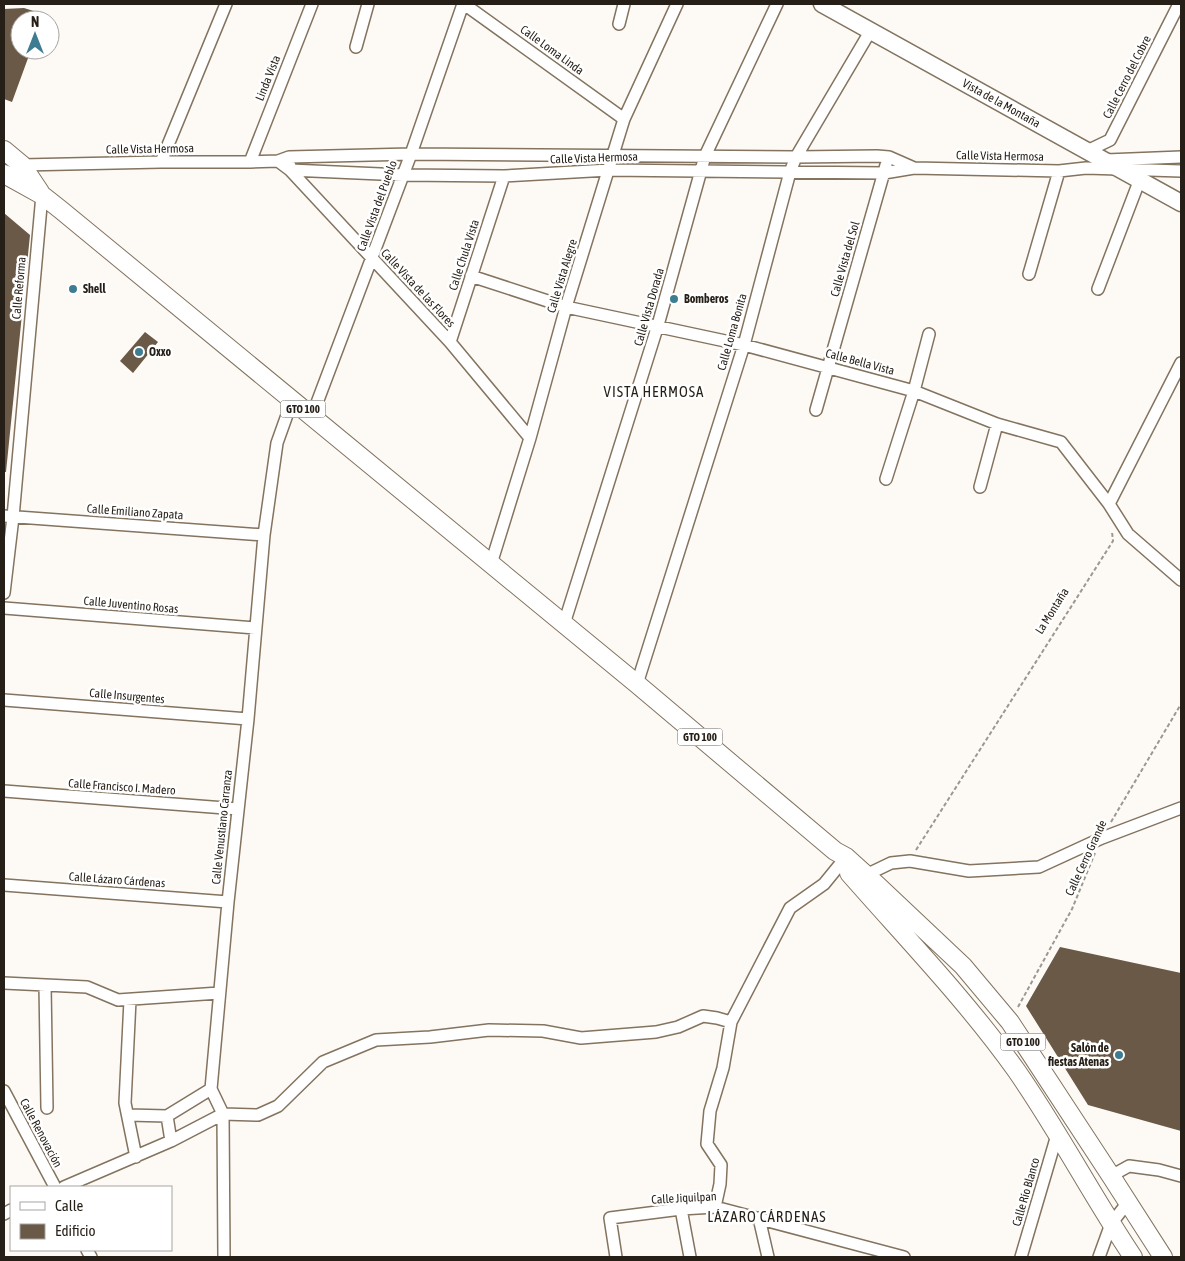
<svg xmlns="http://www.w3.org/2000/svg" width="1185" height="1261" font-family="'Asap Condensed',sans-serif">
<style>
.building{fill:#695946}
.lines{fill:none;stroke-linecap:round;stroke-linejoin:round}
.street-casing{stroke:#83735f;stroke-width:14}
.secondary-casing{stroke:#83735f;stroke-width:19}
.primary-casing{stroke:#83735f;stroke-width:20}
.path{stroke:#9c9791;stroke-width:2;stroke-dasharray:4 2.5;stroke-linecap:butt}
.street{stroke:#fff;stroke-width:11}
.secondary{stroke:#fff;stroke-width:16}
.primary{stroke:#fff;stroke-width:18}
.poi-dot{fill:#3d7c91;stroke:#fff;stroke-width:2}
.labels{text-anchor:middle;stroke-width:5;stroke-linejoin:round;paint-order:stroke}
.shield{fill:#fff;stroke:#67625d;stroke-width:1}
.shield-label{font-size:11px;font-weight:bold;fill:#261f17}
.street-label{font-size:12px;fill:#261f17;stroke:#fff}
.poi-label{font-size:12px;font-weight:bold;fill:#261f17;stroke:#fff;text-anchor:start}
.quarter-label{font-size:15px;letter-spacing:1px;fill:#261f17;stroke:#fff}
</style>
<rect width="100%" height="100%" fill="#fdfaf5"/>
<path class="building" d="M24,8L43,14L41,20H20V50H31L12,102L4,99V9Z
M4,213L30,235L6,472H4Z
M145,332L158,342L133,373L120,361Z
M1060,947L1181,973V1131L1088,1105L1026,1006Z"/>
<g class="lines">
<g class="street-casing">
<path id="street" d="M464,4L624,119
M619,24L624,4
M356,47L368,4
M1087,151L1110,140L1179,4
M1106,160L1181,157
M278,161L290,170L403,175L504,176L609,170L884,173L914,168L1059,171L1086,168L1181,171
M161,162L226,4
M250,162L312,4
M290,166V170L450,342L530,438
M18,168L22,165L161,162H250L278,161L289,157L411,154L796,157L877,156L889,157L914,168
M1029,274L1059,171
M471,276L566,307L744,345L914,391L997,424L1061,442L1109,504L1128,534L1181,580
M1098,289L1140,179
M450,342L504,176
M816,410L886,165
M312,416L411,154L463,4
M886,479L914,391L929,334
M980,487L997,424
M1109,504L1181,363
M4,516L264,535
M491,564L530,438L566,307L624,119L677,4
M4,593L13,517L42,195
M4,608L255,628
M564,624L658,325L705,156L777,4
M637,684L744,345L790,172L796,157L871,30
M4,700L248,719
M4,791L238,809
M866,875L891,863L910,861L969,871L1039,867L1102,838L1181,808
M4,885L228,902
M4,983L87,987L118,1000L219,993
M45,985L47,1108
M130,1000L125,1103L136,1157
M4,1091L55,1187
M128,1115L167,1116L211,1089
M167,1116L171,1141
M1111,1176L1129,1166L1159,1170L1181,1176
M64,1187L171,1141L223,1114L258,1115L278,1106L323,1062L376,1040L430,1037L489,1030L543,1031L581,1038L656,1032L678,1027L703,1016L717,1018L731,1022
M715,1207L720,1184L721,1165L707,1144L710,1111L723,1068L731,1022L790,908L824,884L846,857
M681,1209L690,1257
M4,1214L11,1210
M759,1218L768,1257
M87,1250L91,1257
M224,1257L223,1114L211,1089L228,902L248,719L264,535L277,443L292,401
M616,1257L610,1218L681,1209L715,1207L904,1257
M1021,1257L1057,1135
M1099,1257L1111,1224L1128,1202"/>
</g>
<g class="secondary-casing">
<g id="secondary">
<path id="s1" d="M822,4L1181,203"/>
</g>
</g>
<g class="primary-casing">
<path id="primary" d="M4,150L22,165L40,192
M4,174L42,195L61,210L637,684L835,851L846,857L877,885L963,966L1010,1022L1111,1176L1163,1257
M849,873C905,937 966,1000 1016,1070C1058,1130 1092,1196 1133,1257"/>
</g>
<path class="path" d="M1111,822L1181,704
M916,850L1113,541L1112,532
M1018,1007L1072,909L1095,853"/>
<use href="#street" class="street"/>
<use href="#secondary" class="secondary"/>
<use href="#primary" class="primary"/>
</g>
<g class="poi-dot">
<circle cx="73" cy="289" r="5"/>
<circle cx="674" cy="299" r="5"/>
<circle cx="139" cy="352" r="5"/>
<circle cx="1119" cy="1055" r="5"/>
</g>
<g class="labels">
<g class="shield">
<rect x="280.5" y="400.5" width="45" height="17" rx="4"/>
<rect x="677.5" y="728.5" width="45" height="17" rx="4"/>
<rect x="1000.5" y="1033.5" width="45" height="17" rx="4"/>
</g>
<g class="shield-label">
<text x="303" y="413">GTO 100</text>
<text x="700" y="741">GTO 100</text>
<text x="1023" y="1046">GTO 100</text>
</g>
<g class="street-label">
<text transform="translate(552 50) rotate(36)" y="4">Calle Loma Linda</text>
<text transform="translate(1127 77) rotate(-63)" y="4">Calle Cerro del Cobre</text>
<text transform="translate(268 78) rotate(-68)" y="4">Linda Vista</text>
<text dy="4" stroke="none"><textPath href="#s1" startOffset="205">Vista de la Montaña</textPath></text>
<text transform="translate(150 149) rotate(-1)" y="4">Calle Vista Hermosa</text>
<text transform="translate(1000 156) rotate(1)" y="4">Calle Vista Hermosa</text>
<text transform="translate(594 158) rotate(-2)" y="4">Calle Vista Hermosa</text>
<text transform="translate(377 206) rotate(-70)" y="4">Calle Vista del Pueblo</text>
<text transform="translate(464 255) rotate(-72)" y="4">Calle Chula Vista</text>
<text transform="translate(845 259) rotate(-74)" y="4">Calle Vista del Sol</text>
<text transform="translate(562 276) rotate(-73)" y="4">Calle Vista Alegre</text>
<text transform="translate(19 288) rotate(-85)" y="4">Calle Reforma</text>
<text transform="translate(418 288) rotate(47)" y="4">Calle Vista de las Flores</text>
<text transform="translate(649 307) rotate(-74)" y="4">Calle Vista Dorada</text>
<text transform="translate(732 332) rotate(-74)" y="4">Calle Loma Bonita</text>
<text transform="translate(860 362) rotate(15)" y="4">Calle Bella Vista</text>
<text transform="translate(135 512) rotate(4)" y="4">Calle Emiliano Zapata</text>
<text transform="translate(131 605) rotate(5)" y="4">Calle Juventino Rosas</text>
<text transform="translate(1052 611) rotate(-58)" y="4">La Montaña</text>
<text transform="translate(127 696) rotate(5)" y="4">Calle Insurgentes</text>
<text transform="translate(122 787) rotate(4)" y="4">Calle Francisco I. Madero</text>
<text transform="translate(222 827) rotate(-84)" y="4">Calle Venustiano Carranza</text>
<text transform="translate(1086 858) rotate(-65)" y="4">Calle Cerro Grande</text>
<text transform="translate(117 880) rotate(4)" y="4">Calle Lázaro Cárdenas</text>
<text transform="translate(41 1133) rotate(62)" y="4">Calle Renovación</text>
<text transform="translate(1026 1192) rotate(-74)" y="4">Calle Río Blanco</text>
<text transform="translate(684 1198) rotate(-3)" y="4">Calle Jiquilpan</text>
</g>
<g class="poi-label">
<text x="83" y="293">Shell</text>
<text x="684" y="303">Bomberos</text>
<text x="149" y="356">Oxxo</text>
<text x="1109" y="1052" text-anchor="end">Salón de<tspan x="1109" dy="14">fiestas Atenas</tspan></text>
</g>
<g class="quarter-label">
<text x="654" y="397">VISTA HERMOSA</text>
<text x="767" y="1222">LÁZARO CÁRDENAS</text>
</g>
</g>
<rect width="1185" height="1261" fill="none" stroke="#261f17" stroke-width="10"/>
<rect x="10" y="1186" width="162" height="65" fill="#ffffff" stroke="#a8a5a2"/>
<rect x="20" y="1202" width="25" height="8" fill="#ffffff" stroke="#a8a5a2"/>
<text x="55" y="1211" font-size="15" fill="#261f17">Calle</text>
<rect x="20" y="1224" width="25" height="15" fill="#695946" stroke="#a8a5a2"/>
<text x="55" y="1236" font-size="15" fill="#261f17">Edificio</text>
<g transform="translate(35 35)"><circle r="24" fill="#ffffff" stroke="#a8a5a2"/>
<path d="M0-4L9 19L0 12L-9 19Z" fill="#3d7c91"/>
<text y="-8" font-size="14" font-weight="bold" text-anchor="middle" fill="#261f17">N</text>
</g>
</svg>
